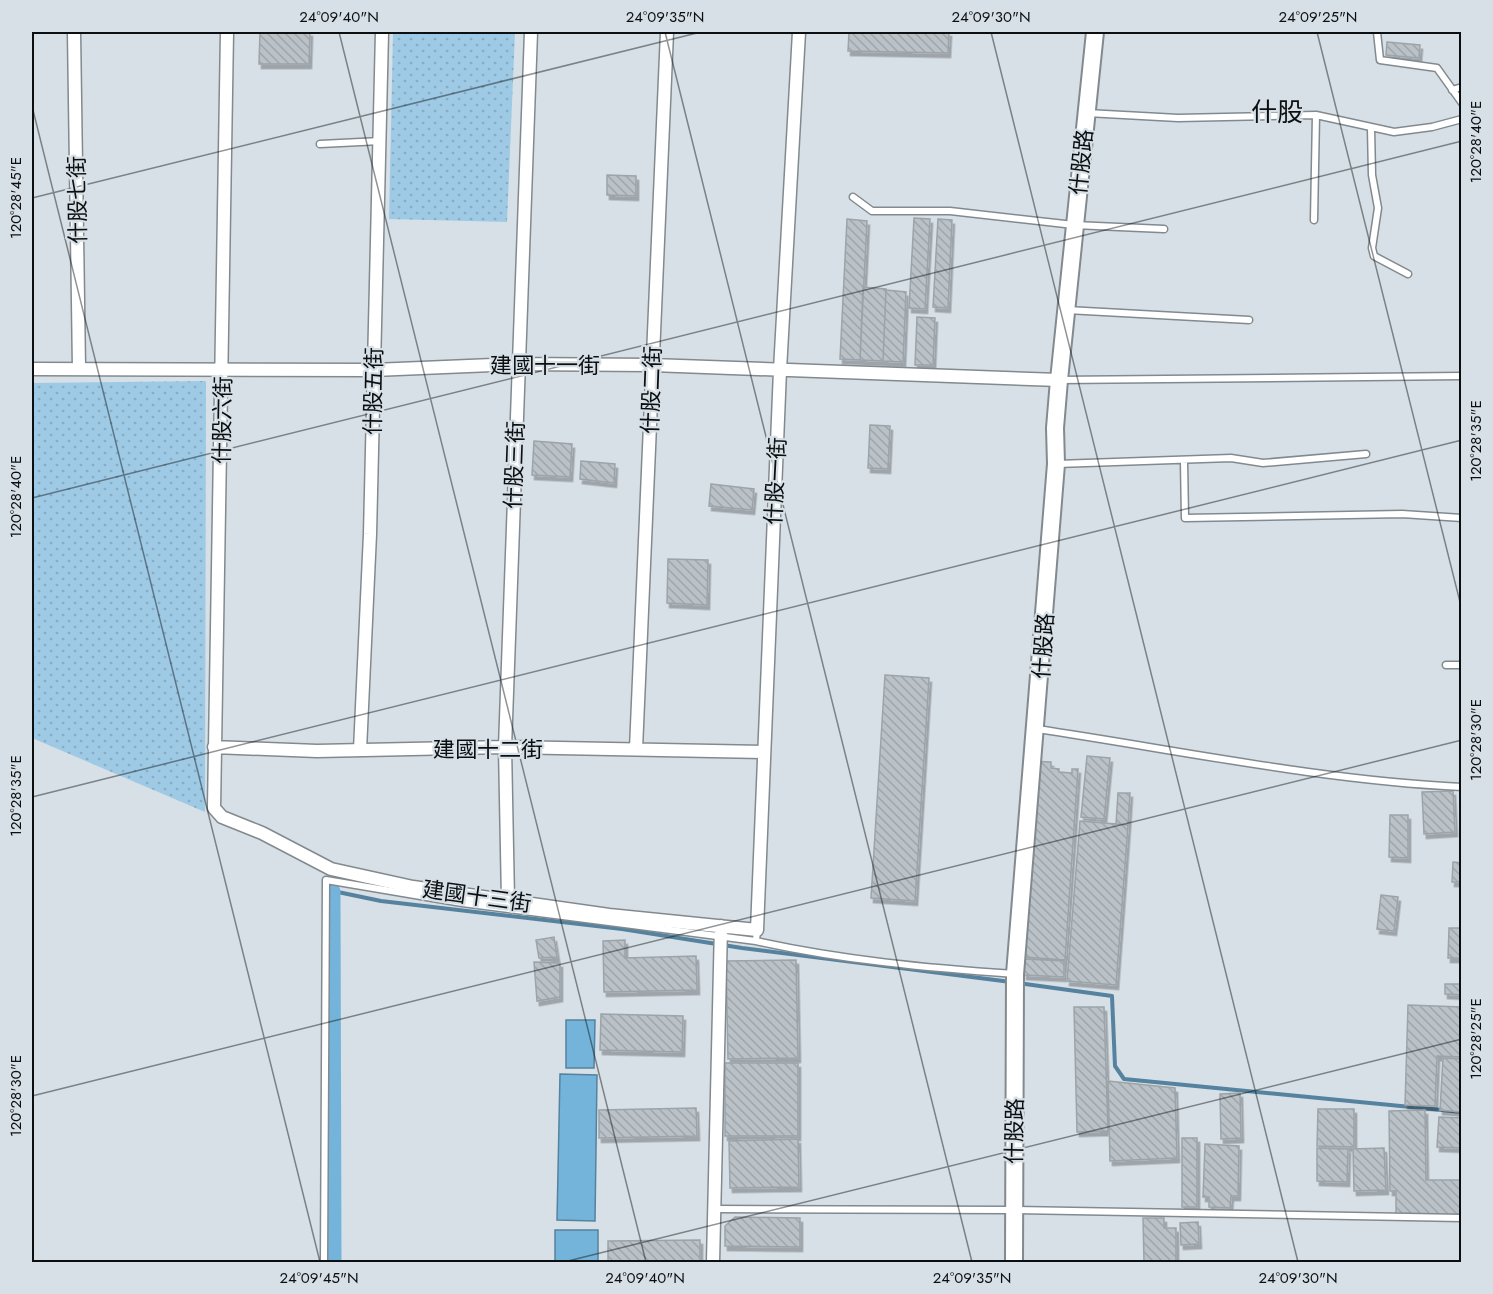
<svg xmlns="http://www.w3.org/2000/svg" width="1493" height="1294" font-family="Jost,'Noto Sans TC',sans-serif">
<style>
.park{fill:url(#park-dots)}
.water{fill:#74b4da;stroke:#55829e;stroke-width:1.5}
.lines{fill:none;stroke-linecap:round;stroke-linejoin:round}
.stream{stroke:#55829e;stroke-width:4}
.canal{stroke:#74b4da;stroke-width:15}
.building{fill:url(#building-back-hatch);stroke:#9ca4aa;stroke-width:1.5;filter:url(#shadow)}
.lane-casing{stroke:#828a8f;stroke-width:9}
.street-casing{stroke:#828a8f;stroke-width:15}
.secondary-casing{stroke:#828a8f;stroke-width:20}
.lane{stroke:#fff;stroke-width:6}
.street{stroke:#fff;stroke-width:12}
.secondary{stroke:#fff;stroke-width:16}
.ticks{fill:none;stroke:#0c0f11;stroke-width:1.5;stroke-opacity:0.45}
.labels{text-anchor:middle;stroke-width:4.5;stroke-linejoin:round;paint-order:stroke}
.street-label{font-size:22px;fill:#0c0f11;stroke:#d7e0e6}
.quarter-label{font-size:26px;fill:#0c0f11;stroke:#d7e0e6}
.neatline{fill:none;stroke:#0c0f11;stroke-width:2}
.ticks-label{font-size:15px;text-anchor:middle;fill:#0c0f11}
</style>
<defs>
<pattern id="park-dots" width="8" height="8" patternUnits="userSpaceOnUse" patternTransform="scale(1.5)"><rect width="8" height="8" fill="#9ecae5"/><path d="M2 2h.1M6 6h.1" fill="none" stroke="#87acc3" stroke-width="1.8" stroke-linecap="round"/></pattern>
<pattern id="building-back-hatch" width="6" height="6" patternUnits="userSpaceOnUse" patternTransform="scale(1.5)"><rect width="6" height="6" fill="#bac2c8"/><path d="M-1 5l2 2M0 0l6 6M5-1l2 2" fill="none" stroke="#9fa6ab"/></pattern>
<filter id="shadow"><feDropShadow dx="2.5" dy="4.5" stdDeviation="0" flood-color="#0004"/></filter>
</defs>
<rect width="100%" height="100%" fill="#d7e0e6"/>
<path class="park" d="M393,32H515L507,222L389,219Z
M206,381L205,812L32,738V383Z"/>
<path class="water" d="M566,1020H595L594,1068H566Z
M560,1074L597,1075L595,1221L557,1220Z
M555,1230H598V1262H555Z"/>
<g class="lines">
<path class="stream" d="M333,891L381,901L622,929L742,948L1011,982
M1018,983L1112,996L1115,1066L1124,1079L1462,1112"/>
<path class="canal" d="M333,891L334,1262"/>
</g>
<path class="building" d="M260,32H310L309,64H259Z
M849,32H949L948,53L848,51Z
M1387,42L1420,45L1419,58L1386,55Z
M607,175L636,176V196L607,195Z
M914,218L930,219L925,309L909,308Z
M847,219L867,221L860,360L840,359Z
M938,219L952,220L948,308L933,307Z
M863,287L886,289L883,361L860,360Z
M886,290L906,292L903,362L883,361Z
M917,317L935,318L933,365H915Z
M870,425L890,426L888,469L868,468Z
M534,441L572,444L570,477L532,475Z
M581,461L615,464L614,483L580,479Z
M711,484L754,489L752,510L709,506Z
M668,559L708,560L707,605L667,603Z
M885,675L929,678L915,901L871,898Z
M1087,756L1110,758L1104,819L1081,817Z
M1027,761L1051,762V768L1059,769V772L1072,773V769H1078L1065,960L1024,957Z
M1453,791L1455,832L1424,834L1422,792Z
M1118,793H1130L1128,825L1116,824Z
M1390,815H1408V858L1389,857Z
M1080,821L1128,825L1116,985L1067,981Z
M1453,862L1462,863V882H1452Z
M1381,895L1398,897L1394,931L1377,929Z
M1449,928H1462V958H1448Z
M554,937L557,957L539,958L536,940Z
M625,940V958L696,956L697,990L604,992L603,941Z
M1025,959L1064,961V977L1024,975Z
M796,960L798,1058L728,1059L726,961Z
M534,962L560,963V997L537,1001Z
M1445,984H1462V995L1445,994Z
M1408,1005L1462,1007V1057L1437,1056L1435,1106L1405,1105Z
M1074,1007H1104L1108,1131L1077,1132Z
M601,1014L683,1016L682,1052L600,1050Z
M1443,1058L1462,1059L1461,1112L1440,1110Z
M725,1063H798V1136H725Z
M1108,1081L1175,1088L1177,1158L1110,1161Z
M1240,1093L1241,1138L1221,1139L1220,1094Z
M696,1108L697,1136L599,1138V1110Z
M1318,1109H1354V1147L1317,1146Z
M1425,1110L1426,1180H1462V1215H1396V1191H1390L1389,1111Z
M1439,1117L1462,1118V1148L1437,1147Z
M1182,1138H1197V1207H1182Z
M798,1139L799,1187L730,1188L729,1141Z
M1205,1144L1239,1146L1238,1196H1231L1230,1208L1209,1207V1197H1203Z
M1317,1148L1348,1149L1347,1182L1317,1181Z
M1384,1148L1386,1190L1354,1191L1353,1149Z
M735,1217L800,1218V1247L725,1246V1226Z
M1143,1218H1164V1228H1176V1262H1144Z
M1198,1222L1199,1244L1181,1245L1180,1223Z
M700,1240V1262H608V1241Z"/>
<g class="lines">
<g class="lane-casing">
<path id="lane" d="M1377,32L1380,60L1437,68L1462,103
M1452,90L1462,87
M1087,113L1178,118L1316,115L1394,132L1432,127L1462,119
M1371,128L1372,175L1378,208L1372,248L1374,256L1408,274
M320,144L381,141
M853,197L872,211H950L1074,225L1164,229
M1314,220L1316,115
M1067,310L1249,320
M1059,380L1462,376
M1184,461L1185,518L1402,514L1462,518
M1057,464L1231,458L1263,463L1366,454
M1446,665H1462
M1037,729C1178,750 1319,780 1462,787
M757,930L756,941C842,960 927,968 1015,974
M715,1209L1012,1210L1462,1218
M324,1262L326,880L462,903L756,941"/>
</g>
<g class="street-casing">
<path id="street" d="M74,32L79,369
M227,32L214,808L222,817L262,833L331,869L413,887L609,915L757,930L780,370L799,32
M32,369L374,370L517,364L652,365L1059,380
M214,747L317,751L505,747L763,752
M636,749L667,32
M360,750L370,534L382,32
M508,900L505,747L531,32
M713,1262L721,926"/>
</g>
<g class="secondary-casing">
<path id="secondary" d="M1014,1262L1015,974L1056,464L1055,428L1059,380L1095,32"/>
</g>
<use href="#lane" class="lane"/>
<use href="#street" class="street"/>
<use href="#secondary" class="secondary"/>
</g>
<path class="ticks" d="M339,32L646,1262M665,32L972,1262M991,32L1298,1262M1317,32L1462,610M32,106L320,1262M32,198L701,32M32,498L1462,141M32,797L1462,440M32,1096L1462,740M564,1262L1462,1039"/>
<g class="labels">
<g class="street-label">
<text transform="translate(1081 162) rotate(-84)" y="8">什股路</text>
<text transform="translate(77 200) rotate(-91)" y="8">什股七街</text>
<text x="545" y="373">建國十一街</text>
<text transform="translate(651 390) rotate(-88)" y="8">什股二街</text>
<text transform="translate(373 391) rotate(-89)" y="8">什股五街</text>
<text transform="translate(222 420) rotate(-89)" y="8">什股六街</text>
<text transform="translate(514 465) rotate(-88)" y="8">什股三街</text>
<text transform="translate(775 481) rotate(-87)" y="8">什股一街</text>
<text transform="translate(1043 646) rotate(-86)" y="8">什股路</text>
<text x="488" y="757">建國十二街</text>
<text transform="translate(477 896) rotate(8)" y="8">建國十三街</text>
<text transform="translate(1014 1131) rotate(-89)" y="8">什股路</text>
</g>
<g class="quarter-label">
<text x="1277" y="121">什股</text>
</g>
</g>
<rect width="1493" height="1294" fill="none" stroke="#d7e0e6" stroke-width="66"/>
<rect x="33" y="33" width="1427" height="1228" class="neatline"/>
<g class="ticks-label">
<text x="339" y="22">24°09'40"N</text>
<text x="665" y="22">24°09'35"N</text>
<text x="991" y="22">24°09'30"N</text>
<text x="1318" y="22">24°09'25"N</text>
<text transform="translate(1476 142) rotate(-90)" y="5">120°28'40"E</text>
<text transform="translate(16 198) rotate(-90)" y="5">120°28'45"E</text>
<text transform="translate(1476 441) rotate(-90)" y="5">120°28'35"E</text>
<text transform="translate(16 497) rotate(-90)" y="5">120°28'40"E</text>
<text transform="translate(1476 740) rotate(-90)" y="5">120°28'30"E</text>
<text transform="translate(16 796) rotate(-90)" y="5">120°28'35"E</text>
<text transform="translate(1476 1039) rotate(-90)" y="5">120°28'25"E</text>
<text transform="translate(16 1096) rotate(-90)" y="5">120°28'30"E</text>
<text x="319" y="1283">24°09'45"N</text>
<text x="645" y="1283">24°09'40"N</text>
<text x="972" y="1283">24°09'35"N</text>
<text x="1298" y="1283">24°09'30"N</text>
</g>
</svg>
